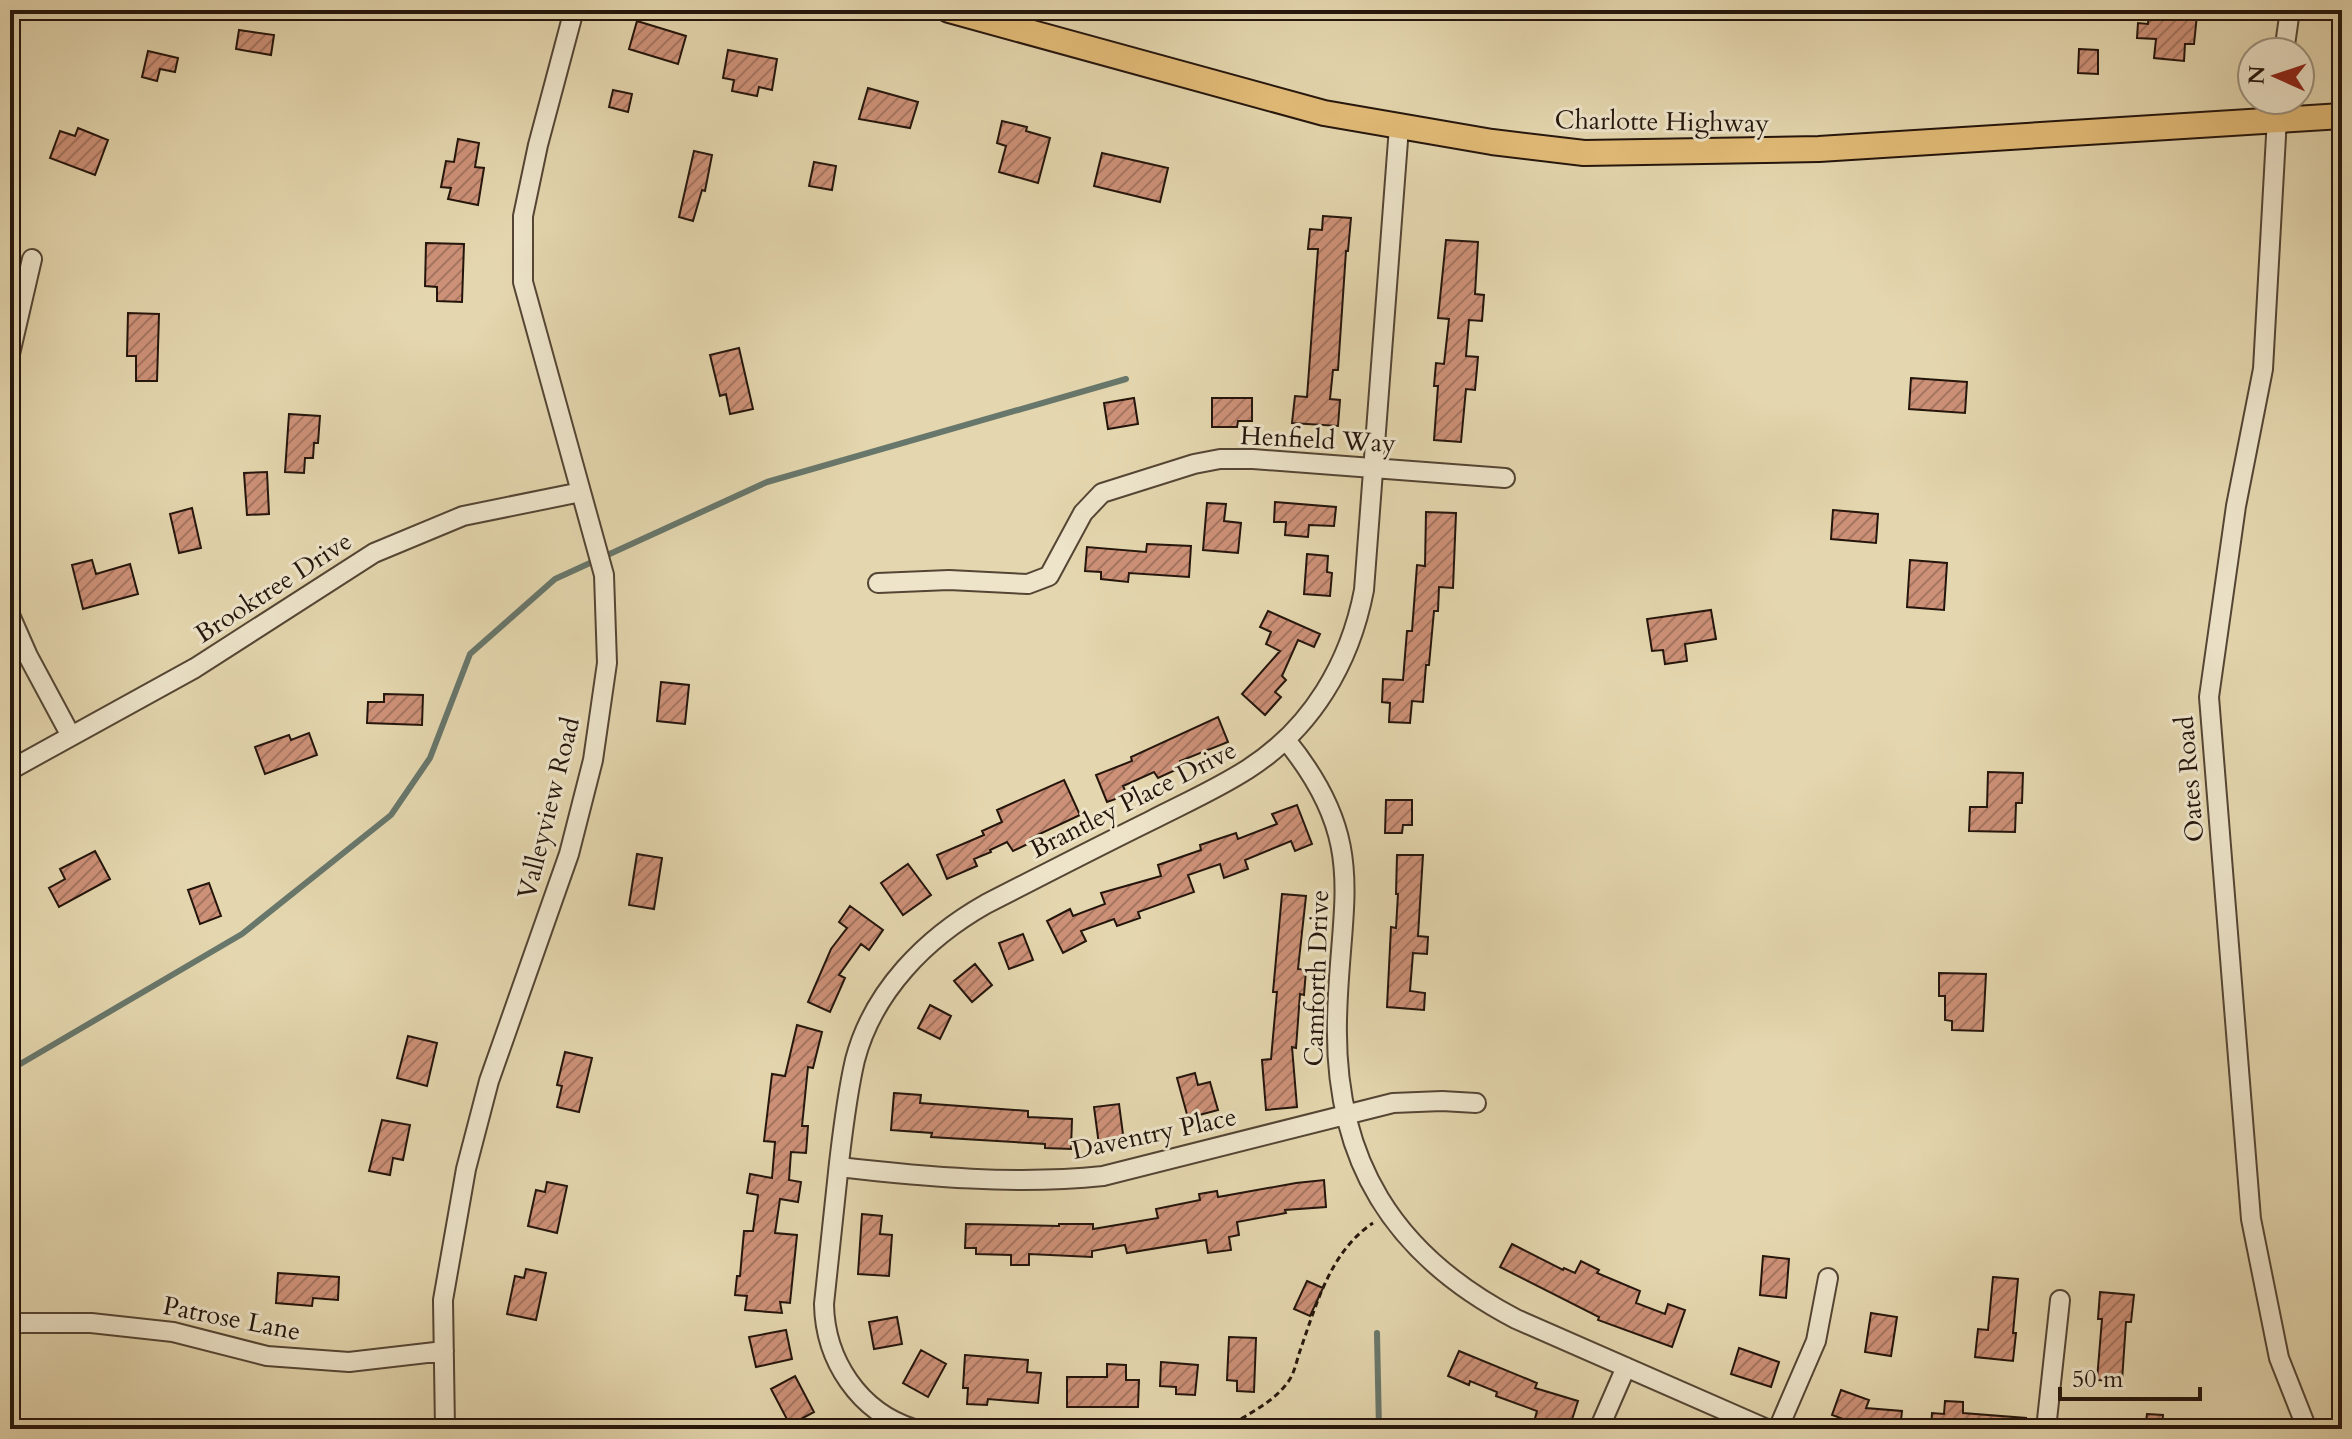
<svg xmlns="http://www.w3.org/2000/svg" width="2352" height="1439" font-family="Cardo,serif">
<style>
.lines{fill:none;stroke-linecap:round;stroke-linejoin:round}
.stream{stroke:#68776b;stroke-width:6}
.building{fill:url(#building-hatch);stroke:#24150c;stroke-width:2}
.minor-casing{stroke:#544534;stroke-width:22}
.major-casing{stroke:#24150c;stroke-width:28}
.path{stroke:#24150c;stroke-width:3;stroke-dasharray:6 4;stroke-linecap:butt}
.minor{stroke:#ede4ca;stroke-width:18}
.major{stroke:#e2bb77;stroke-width:24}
.labels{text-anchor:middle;stroke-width:6;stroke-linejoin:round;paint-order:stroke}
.street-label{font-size:26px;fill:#24150c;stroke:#ede4ca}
</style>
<defs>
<pattern id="building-hatch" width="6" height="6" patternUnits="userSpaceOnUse" patternTransform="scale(2)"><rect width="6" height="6" fill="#cd9178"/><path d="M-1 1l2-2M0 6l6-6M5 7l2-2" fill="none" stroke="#a67561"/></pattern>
</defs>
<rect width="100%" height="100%" fill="#e4d6ae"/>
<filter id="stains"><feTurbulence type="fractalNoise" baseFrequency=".0025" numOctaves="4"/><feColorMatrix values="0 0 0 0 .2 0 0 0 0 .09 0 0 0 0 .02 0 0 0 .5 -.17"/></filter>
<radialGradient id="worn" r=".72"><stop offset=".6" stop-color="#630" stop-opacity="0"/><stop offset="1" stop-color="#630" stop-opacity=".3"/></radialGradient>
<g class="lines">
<path class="stream" d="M10,1070L242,934L391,815L430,758L470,654L555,579L767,482L1126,379
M1377,1333L1379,1429"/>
</g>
<path class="building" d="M2149,11L2197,15L2194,44H2185L2184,61L2154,58L2156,39L2137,38L2138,23L2148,24Z
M637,21L686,36L678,64L629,49Z
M239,30L274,35L271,55L236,49Z
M2079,49L2098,50V74L2078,73Z
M728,50L777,59L772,90L759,87L757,96L732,91L734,80L723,78Z
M148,51L178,58L175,72L160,69L157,81L142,77Z
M868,88L918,102L910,128L859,119Z
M613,90L632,94L628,112L609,107Z
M1002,121L1027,127L1026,131L1050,138L1038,183L999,172L1006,146L997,143Z
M78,128L108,140L95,175L50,158L60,131L75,136Z
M458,139L479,143L475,167L484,168L478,205L448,199L451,188L441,187L446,161L454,162Z
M694,151L712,155L705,191L702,190L693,221L679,217Z
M1102,153L1168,168L1160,202L1094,186Z
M814,162L836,166L832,190L809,186Z
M1323,216L1351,218L1348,251H1346L1338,370H1333L1330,399L1340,400L1338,426L1292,423L1295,396L1307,397L1318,249H1308L1310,229L1322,230Z
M1446,240L1478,242L1475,294L1484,295L1482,321L1469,320L1466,356L1478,357L1475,390L1466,389L1461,442L1434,440L1438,386H1434L1436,363L1444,364L1449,319L1438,318Z
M426,243L464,244L462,302L437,301V287L425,286Z
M128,313L159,314L157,381H136V356H127Z
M739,348L753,409L730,414L726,394L720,396L710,355Z
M1911,378L1967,382L1965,413L1909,409Z
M1134,398L1138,424L1108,429L1104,403Z
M1212,398H1252V421H1238L1237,427H1212Z
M289,414L320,416L318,443H314L313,458H305L304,473L285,472Z
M267,472L269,514L247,515L244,473Z
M1275,502L1336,507L1334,526L1309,525L1308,537L1285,535L1286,522H1274Z
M1207,503L1226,504L1224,521L1241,523L1238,553L1203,550Z
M192,508L201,548L179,553L170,514Z
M1833,510L1878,514L1876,543L1831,539Z
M1426,512L1456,513L1453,588L1439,587L1438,611H1434L1429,665H1426L1423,702L1412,701L1410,723L1389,722L1390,703L1382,702L1383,679L1403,680L1407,631H1412L1417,565L1425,566Z
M1147,544L1191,546L1189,577L1129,573L1128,582L1101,579V572L1085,571L1087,547L1146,552Z
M1307,554L1328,556L1327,572L1332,573L1330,596L1304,594Z
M92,560L96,574L130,564L138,594L83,609L72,565Z
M1910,560L1947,563L1944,610L1907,607Z
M1711,610L1716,639L1685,644L1687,661L1665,664L1663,650L1652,651L1647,619Z
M1268,611L1320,634L1314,647L1298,640L1282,676L1286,680L1275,692L1281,697L1265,715L1242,694L1280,651L1266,644L1271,632L1260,627Z
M661,682L689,685L685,724L657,721Z
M384,694L423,695L422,725L367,723L368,702H384Z
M1218,717L1228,742L1180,761L1182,767L1158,778L1154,772L1123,786L1127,795L1107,802L1096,775L1132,761L1131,757Z
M309,733L317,755L265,774L255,747L289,735L291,740Z
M1988,772L2023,773L2022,803H2016L2015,832L1969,831L1970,807H1987Z
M1064,780L1080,815L1031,838L1032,842L1013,851L1007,842L990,850L991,852L974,859L977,866L947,879L937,855L984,835L982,831L1002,822L997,810Z
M1386,800H1412V825H1403L1402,833H1385Z
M1297,805L1312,844L1295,851L1291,841L1245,860L1248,869L1224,878L1220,864L1188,875L1194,892L1138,912L1140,918L1117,926L1114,919L1081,931L1086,941L1063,953L1047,921L1070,909L1073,916L1105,904L1101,893L1161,876L1158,865L1201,850L1200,845L1236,833L1238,839L1277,824L1272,814Z
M95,851L110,879L59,907L49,888L65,879L60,869Z
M637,854L662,858L654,909L629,905Z
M1397,855H1423L1418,936L1428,937L1427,954L1413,953L1410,991L1425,993L1424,1010L1387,1007L1391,927L1396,928L1398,894H1396Z
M908,864L931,895L903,915L881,883Z
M209,883L221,916L200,924L188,890Z
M1282,894L1306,896L1298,969L1306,970L1304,995L1300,994L1296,1048L1292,1047L1297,1107L1266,1110L1262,1060L1271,1059L1277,992H1273Z
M850,906L883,930L869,950L861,944L839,975L845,978L830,1012L808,1002L831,949L847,928L839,922Z
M1023,934L1033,960L1009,969L999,943Z
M975,964L992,985L972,1002L954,981Z
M1939,973L1986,974L1983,1031L1952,1030V1021L1945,1020V996H1939Z
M930,1005L951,1016L940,1039L918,1028Z
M797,1025L822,1032L813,1068L808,1067L802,1126H808L806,1153L791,1152L789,1180L801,1182L798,1202L780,1199L775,1233L797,1235L790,1303L780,1302L782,1313L745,1310L747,1296L735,1295L737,1276H740L744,1231H753L758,1195L747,1193L750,1174L772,1178L775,1142L764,1141L772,1074L785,1076Z
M408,1036L437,1043L427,1086L397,1078Z
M565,1052L592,1058L579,1112L557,1107L562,1086L557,1085Z
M1195,1073L1198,1085L1210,1082L1218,1110L1188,1118L1177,1078Z
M894,1093L921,1095L920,1103L1028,1111V1117L1072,1119L1071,1149L1045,1148V1144L931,1137L932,1133L891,1130Z
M1119,1104L1124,1142L1099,1145L1094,1107Z
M382,1120L410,1125L403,1160L393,1158L390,1175L369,1171Z
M1324,1180L1326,1207L1285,1210L1286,1213L1237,1222L1239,1235L1229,1237L1231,1250L1208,1253L1206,1240L1127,1253L1125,1245L1092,1251V1257L1029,1254V1265H1011V1255L976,1254V1248H965L966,1224L1059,1226V1224H1093V1229L1158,1218L1156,1209L1200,1200L1199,1194L1217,1191L1218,1197L1296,1183Z
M547,1182L567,1186L557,1233L528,1226L536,1190L545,1192Z
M862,1214L882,1216L880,1234L892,1235L889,1276L858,1274Z
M1512,1244L1563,1270L1564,1268L1575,1273L1581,1261L1599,1270L1597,1273L1640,1291L1636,1303L1665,1314L1668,1304L1685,1310L1672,1347L1598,1320L1599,1317L1500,1267Z
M1763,1256L1789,1259L1786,1298L1760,1295Z
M526,1269L546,1273L536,1320L507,1314L515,1276L524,1278Z
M278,1273L339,1277L338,1300L313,1298L312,1306L276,1303Z
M1993,1277L2018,1279L2013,1333H2016L2013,1361L1975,1357L1978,1329L1988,1330Z
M1307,1281L1323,1288L1310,1316L1294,1309Z
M2100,1292L2134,1295L2131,1322H2126L2122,1381L2097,1380L2102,1319H2098Z
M1871,1313L1897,1317L1891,1356L1865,1352Z
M897,1317L902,1344L874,1349L869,1322Z
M786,1330L792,1359L756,1367L749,1337Z
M1229,1337L1256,1338L1254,1392L1237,1391V1381L1227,1380Z
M1739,1348L1779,1362L1771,1387L1731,1374Z
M921,1350L946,1364L928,1397L903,1383Z
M1459,1351L1537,1383L1535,1388L1578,1401L1569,1429H1532L1537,1411L1496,1396L1497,1392L1470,1381L1469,1385L1448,1376Z
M965,1355L1028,1360L1027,1372L1041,1373L1038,1403L988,1399L987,1405L967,1404L968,1388H963Z
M1161,1362L1198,1365L1195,1395L1176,1394V1387L1160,1386Z
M1107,1364L1126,1365V1380H1139L1138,1407H1067V1377H1107Z
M795,1376L814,1412L790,1425L771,1389Z
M1841,1390L1869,1400L1866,1408L1902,1411L1900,1429H1870L1832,1415Z
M1945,1401L1963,1402V1413L2026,1418L2025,1429H1931L1932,1413L1944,1414Z
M2147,1414L2163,1415L2162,1429H2145Z"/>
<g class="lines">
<g class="minor-casing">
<path id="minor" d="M2284,52L2290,10
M2278,100L2263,369L2236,506L2209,697L2251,1219L2279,1358L2307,1429
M10,354L32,259
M878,583L949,580L1028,584L1049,576L1083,513L1102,493L1194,464L1220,459H1253L1505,478
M10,615L28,656L71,736
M1286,740C1371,844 1339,901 1337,1021C1334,1160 1393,1255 1516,1319L1767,1429
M10,770L195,668L374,553L463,516L581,492
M839,1167C926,1177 1016,1185 1103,1176L1393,1103L1442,1101L1476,1103
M10,1326L21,1323H91L173,1332L267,1356L349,1362L444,1351
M445,1429L443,1300L466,1169L489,1081L569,854L593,760L607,663L604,575L523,282V216L538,145L574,10
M914,1429C859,1412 825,1360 824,1304C829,1257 834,1210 839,1163C843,1129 847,1094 855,1060C873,991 926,938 986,904C1041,876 1095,848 1150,821C1183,804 1217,789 1248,769C1312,728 1350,663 1364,590L1399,127
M1599,1429L1626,1367
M1778,1429L1816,1341L1828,1278
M2046,1429L2060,1300"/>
</g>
<g class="major-casing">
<path id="major" d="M949,10L1324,113L1492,142L1584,153L1819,149L2342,116"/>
</g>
<path class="path" d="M1224,1429C1246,1415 1273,1403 1288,1382C1295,1373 1297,1358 1301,1348C1317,1302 1331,1251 1373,1223"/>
<use href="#minor" class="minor"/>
<use href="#major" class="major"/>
</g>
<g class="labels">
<g class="street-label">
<text transform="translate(1662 121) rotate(1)" y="9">Charlotte Highway</text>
<text transform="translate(1318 439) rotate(3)" y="9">Henfield Way</text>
<text transform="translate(273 587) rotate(-33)" y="9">Brooktree Drive</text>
<text transform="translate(2189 779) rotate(-95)" y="9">Oates Road</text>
<text transform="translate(1133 799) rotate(-27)" y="9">Brantley Place Drive</text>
<text transform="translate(548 808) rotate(-76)" y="9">Valleyview Road</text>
<text transform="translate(1316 978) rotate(-88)" y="9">Camforth Drive</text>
<text transform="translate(1154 1133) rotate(-12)" y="9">Daventry Place</text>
<text transform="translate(232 1318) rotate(11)" y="9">Patrose Lane</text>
</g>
</g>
<rect width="2352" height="1439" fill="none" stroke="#e4d6ae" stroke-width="40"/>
<rect x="12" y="12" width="2328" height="1415" fill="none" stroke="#24150c" stroke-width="4"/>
<rect x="20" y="20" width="2312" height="1399" fill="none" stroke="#24150c" stroke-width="2"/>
<g transform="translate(2276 76) rotate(273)"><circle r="38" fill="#ede4ca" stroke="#9d917e" stroke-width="2"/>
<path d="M0-6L14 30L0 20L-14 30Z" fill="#8f2418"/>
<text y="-12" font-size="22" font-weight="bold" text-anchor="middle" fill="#24150c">N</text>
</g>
<path d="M2060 1387v12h140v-12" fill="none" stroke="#24150c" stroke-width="4"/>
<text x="2072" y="1387" font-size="24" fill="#24150c" stroke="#ede4ca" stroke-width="6" paint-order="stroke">50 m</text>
<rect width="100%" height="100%" filter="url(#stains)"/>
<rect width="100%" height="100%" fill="url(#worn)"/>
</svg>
